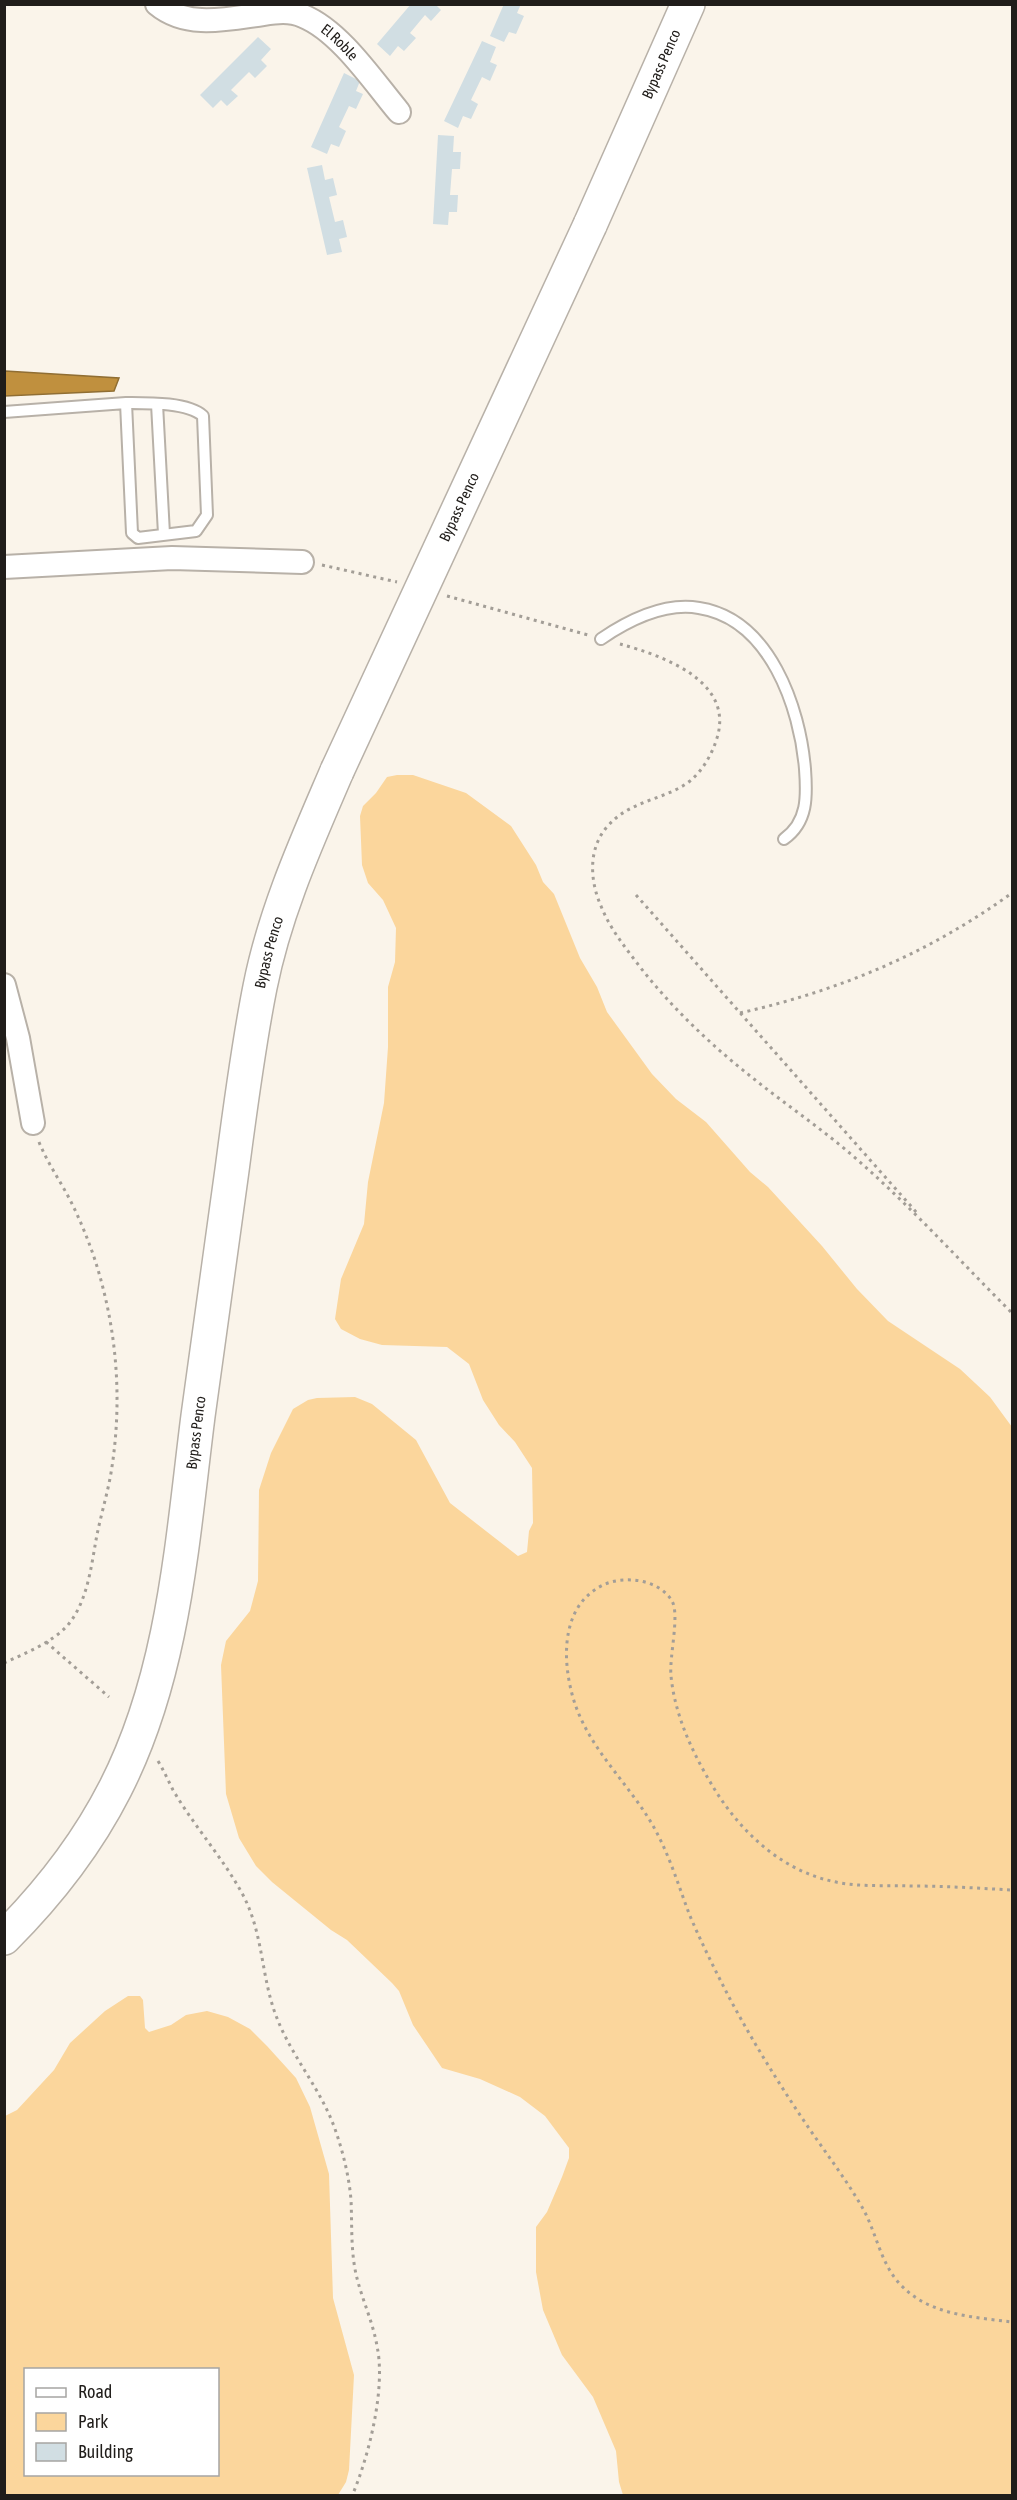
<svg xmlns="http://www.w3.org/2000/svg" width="1017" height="2500" font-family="'Asap Condensed',sans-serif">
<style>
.green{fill:#fbd69c;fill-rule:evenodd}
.water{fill:#c0903e;stroke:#906e33;stroke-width:1.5}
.building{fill:#d1dee3}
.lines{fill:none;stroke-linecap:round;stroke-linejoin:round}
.service-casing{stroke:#b8b1a8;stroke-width:14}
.minor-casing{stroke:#b8b1a8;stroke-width:26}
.primary-casing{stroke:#b8b1a8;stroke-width:36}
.path{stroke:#a39e97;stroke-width:3;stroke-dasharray:3 4.5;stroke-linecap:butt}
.service{stroke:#fff;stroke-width:10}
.minor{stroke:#fff;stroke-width:22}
.primary{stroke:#fff;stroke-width:33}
.primary-bridge-casing{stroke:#b8b1a8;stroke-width:36;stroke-linecap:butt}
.primary-bridge{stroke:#fff;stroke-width:33}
.labels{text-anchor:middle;stroke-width:4.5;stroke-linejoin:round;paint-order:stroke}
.street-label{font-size:15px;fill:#201d1a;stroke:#fff}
</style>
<rect width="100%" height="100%" fill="#faf4ea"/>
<path class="green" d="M397,775H413L466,793L511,826L536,865L543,882L554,894L580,958L597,987L607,1012L652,1074L676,1099L706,1122L750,1172L768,1187L822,1246L857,1289L888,1321L960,1369L990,1397L1012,1427V2495H623L619,2482L616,2451L593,2397L562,2355L543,2310L536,2272V2227L547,2212L562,2177L569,2158V2148L545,2116L520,2097L480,2079L442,2068L413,2025L399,1991L392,1983L347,1940L331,1930L272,1882L256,1866L239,1838L226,1794L221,1665L226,1641L250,1611L258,1581L259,1490L271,1453L293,1409L308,1400L317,1398L355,1397L372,1404L416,1440L450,1503L518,1556L527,1552L529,1531L533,1523L532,1468L515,1442L499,1425L483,1400L469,1364L447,1347L382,1345L360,1339L341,1329L335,1319L341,1279L364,1224L368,1182L384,1103L388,1047V987L395,962L396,928L383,900L368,883L362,865L360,816L363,806L376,793L387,777Z
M128,1996H140L143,2000L145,2028L149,2032L171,2025L186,2015L207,2011L228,2017L250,2029L267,2046L296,2078L310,2107L329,2174L333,2298L354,2375L349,2470L346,2482L338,2495H5V2116L17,2110L54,2070L70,2043L105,2011ZM26,2370H218V2474H26Z"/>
<path class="water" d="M5,371L119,378L114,391L5,396Z"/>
<path class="building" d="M411,4H435L441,10L431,21L425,15L410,33L416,38L404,51L398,46L390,56L377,44Z
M504,4H521L517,13L524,16L516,34L509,32L504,42L490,36Z
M258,37L271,49L261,60L267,66L255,78L249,72L231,90L238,96L227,106L221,100L213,108L200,95Z
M482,41L496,47L490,62L497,65L490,81L482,77L471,100L478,104L471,119L463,116L458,128L444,121Z
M344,73L360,81L356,91L363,94L356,109L349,106L339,127L346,131L339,147L331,144L327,154L311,147Z
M438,135L454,136L453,152H461L460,169H452L450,195H458L457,212H449L448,225L433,224Z
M322,165L325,180L333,178L337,195L329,197L335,222L343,220L347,237L339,239L342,252L327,255L307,168Z"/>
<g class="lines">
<g class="service-casing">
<path id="service" d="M126,403C146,403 188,402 203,416L207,515L196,531L138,538L132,533Z
M157,404L164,534
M4,412L126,403
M601,639C629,620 664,602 699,608C770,619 800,708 805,769C807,796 808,822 784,839"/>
</g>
<g class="minor-casing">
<g id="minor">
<path id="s1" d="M157,4C187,29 227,19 263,14C276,12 290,10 303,16C340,31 373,81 399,112"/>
<path d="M4,567L172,558L302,562"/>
<path d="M4,985L18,1038L33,1123"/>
</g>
</g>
<g class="primary-casing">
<g id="primary">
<path id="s2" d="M590,225L688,4"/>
<path id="s3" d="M4,1938C48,1894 87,1844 115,1789C174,1674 182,1542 198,1416C209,1334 221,1252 232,1170C240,1109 248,1047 260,987C275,911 307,841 337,771"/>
</g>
</g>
<path class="path" d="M322,565L397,582
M447,596L588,635
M620,644C664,656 737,682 716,741C711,756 702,771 690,781C664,801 630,799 606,828C588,850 590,881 601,906C610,929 625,947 640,967C673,1009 712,1046 754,1079C784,1103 816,1125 846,1150C905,1200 957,1258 1012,1313
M636,895L917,1213
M740,1013C841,990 927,954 1012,893
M46,1642L109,1697
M4,1663C26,1653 51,1643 67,1626C87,1603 91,1568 96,1540C100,1518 107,1496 111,1473C123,1400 117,1327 94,1257C87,1237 79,1217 69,1198C59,1179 47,1162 39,1142
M158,1761C164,1771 168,1780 173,1790C194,1826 223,1858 243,1895C263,1933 261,1974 275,2013C290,2055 320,2087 335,2129C343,2152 349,2176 351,2200C352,2221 351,2242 354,2263C358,2292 372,2317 377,2346C386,2388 369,2456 352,2496
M1010,1890C977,1888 944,1886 910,1886C888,1885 864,1887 841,1883C786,1874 744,1836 715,1790C694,1756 675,1717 671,1676C669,1657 680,1615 672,1601C659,1579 624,1575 603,1585C562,1605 562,1656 572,1694C587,1751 634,1786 659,1837C672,1863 680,1890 690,1916C702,1944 716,1972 730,1999C752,2040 776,2079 802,2118C822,2148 844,2176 862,2207C876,2231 880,2262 899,2283C927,2315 973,2317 1012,2322"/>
<use href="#service" class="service"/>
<use href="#minor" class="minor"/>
<use href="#primary" class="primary"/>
<g class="primary-bridge-casing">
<g id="primary-bridge">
<path id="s4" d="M337,771L590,225"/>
</g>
</g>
<use href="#primary-bridge" class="primary-bridge"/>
</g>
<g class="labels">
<g class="street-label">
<text dy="5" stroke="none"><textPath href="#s1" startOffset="196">El Roble</textPath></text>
<text dy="5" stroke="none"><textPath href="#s2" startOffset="176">Bypass Penco</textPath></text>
<text dy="5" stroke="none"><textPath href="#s4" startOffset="291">Bypass Penco</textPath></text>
<text dy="5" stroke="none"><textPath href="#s3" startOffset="1040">Bypass Penco</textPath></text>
<text dy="5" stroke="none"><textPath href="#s3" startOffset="554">Bypass Penco</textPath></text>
</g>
</g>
<rect width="1017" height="2500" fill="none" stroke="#201d1a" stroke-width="12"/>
<rect x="24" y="2368" width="195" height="108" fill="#ffffff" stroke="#a6a5a3" stroke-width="1.5"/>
<rect x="36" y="2388" width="30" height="9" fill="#ffffff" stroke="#a6a5a3" stroke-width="1.5"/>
<text x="78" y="2398" font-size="18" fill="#201d1a">Road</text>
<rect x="36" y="2413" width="30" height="18" fill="#fbd69c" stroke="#a6a5a3" stroke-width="1.5"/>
<text x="78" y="2428" font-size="18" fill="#201d1a">Park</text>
<rect x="36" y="2443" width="30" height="18" fill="#d1dee3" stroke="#a6a5a3" stroke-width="1.5"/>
<text x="78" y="2458" font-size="18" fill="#201d1a">Building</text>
</svg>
